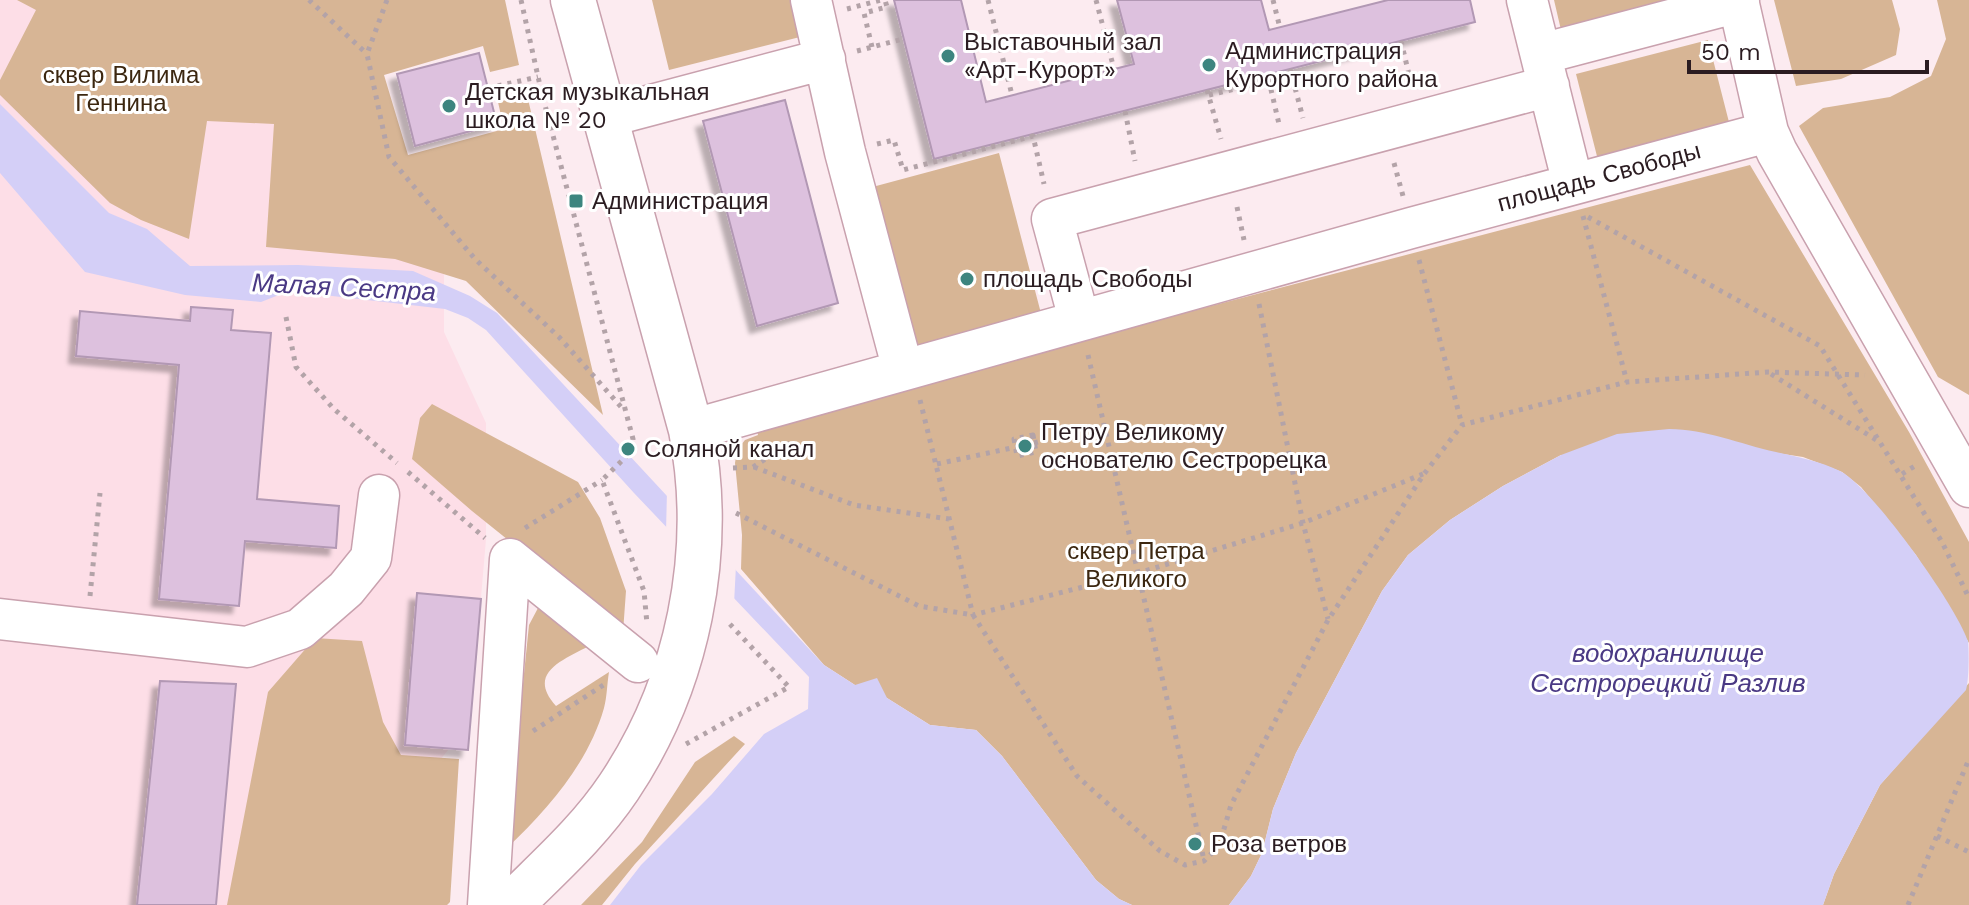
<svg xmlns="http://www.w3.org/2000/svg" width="1969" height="905" font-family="'Work Sans',sans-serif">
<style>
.built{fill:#fddee7}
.green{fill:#d7b595}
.water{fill:#d4cff7}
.pier{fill:#fcebf0}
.building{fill:#ddc1de;stroke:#b298b4;stroke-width:2;filter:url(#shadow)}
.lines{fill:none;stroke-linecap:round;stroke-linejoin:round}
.minor-casing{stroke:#c9a1ae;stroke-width:43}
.major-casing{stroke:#c9a1ae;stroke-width:47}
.path{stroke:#b3a3a8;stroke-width:5;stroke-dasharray:4 6;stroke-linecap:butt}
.minor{stroke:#fff;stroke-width:40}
.major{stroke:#fff;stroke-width:44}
.poi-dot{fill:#3d857f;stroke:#fff;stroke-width:3}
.labels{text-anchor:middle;stroke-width:6;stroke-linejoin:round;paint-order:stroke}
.poi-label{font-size:24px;fill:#2b1c21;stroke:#fff;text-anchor:start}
.park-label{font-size:24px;fill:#3c2710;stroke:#fff}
.street-label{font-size:24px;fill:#2b1c21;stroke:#fff}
.water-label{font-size:26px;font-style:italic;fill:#4a3984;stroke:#fff}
</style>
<defs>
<filter id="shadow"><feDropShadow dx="-7" dy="7" stdDeviation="2" flood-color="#0004"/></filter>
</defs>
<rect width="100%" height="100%" fill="#fcebf0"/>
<path class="built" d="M0,0H56L226,84L444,253V332L486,423V539L468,750L449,749L359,857L311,905H0Z"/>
<path class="green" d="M17,0H505L519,65L490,72L483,46L384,75L408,155L504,129L498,102L527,95L603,415L466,281L395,259L266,247L274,124L207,121L189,239L141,220L110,203L0,95V80L36,10Z
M652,0H791L800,37L669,70Z
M1554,0H1680L1561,30Z
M1774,0H1892L1900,29L1896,55L1841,79L1796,86Z
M1937,0H1969V395L1938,377L1799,126L1823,108L1890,97L1931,76L1946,39Z
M1708,40L1731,130L1599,164L1576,74Z
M999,153L1043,321L908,356L865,189Z
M1750,165L1909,432L1969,542V643L1916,555L1861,487L1842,472L1803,457L1777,453L1561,455L1503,486L1450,520L1408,555L1382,591L1296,753L1273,809L1262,853L1251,876L1229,905H1132L1119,899L1096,880L1002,756L976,730L930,725L887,698L855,685L824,665L741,569L742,535L735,463L737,450L745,440L758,435L756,425Z
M432,404L578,482L600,518L626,591L623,632L472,511L412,459L420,418Z
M538,608L589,646C563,660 526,673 556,706L609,672C607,684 607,697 604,708C588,764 547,810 506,849L529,625Z
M315,638L362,641L383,722L401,755L459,759L450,902L447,905H227L268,692Z
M1969,683V905H1823L1834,874L1880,785Z
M734,736L745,744L635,864L602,905H581L642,842L695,762Z"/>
<path class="water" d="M0,104L109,213L147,229L190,266L298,265L413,271L470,296L497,313L824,665L855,685L877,678L887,698L930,725L976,730L1002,756L1096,880L1119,899L1132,905H610L641,865L712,794L764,734L808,709L809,677L634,493L486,330L468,318L445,309L289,291L261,302L185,295L85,272L0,173Z
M1669,429C1706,429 1739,444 1776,452C1798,457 1820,461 1840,471C1872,487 1957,607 1968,641C1969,653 1969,679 1966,690L1880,785L1834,874L1823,905H1229L1251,876L1262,853L1273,809L1296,753L1382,591L1408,555L1450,520L1503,486L1561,455L1617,434Z"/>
<path class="pier" d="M667,491L736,565L734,604L666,532Z"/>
<path class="building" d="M894,0H961L986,102L1134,64L1117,0H1261L1269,30L1388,0H1470L1475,22L934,159Z
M479,53L497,124L415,146L397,74Z
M785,100L838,303L757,326L703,121Z
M191,307L233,310L231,330L271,333L257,499L339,506L336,548L245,541L239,606L159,599L179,365L76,356L80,311L190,321Z
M417,593L481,599L468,750L405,745Z
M160,681L236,684L216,905H137Z"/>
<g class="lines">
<g class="minor-casing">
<path id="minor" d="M811,0L845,152L903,370
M1527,0L1573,184
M1738,0L1768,132L1777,152L1969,487
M1541,54L1739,2
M606,117L825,59
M1079,319L1052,219L1549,86
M691,430L1411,228L1768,132
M0,619L247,647L300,629L346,589L371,558L379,495
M488,905L510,559L638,662"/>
</g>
<g class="major-casing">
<path id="major" d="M511,905C549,867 589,832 619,787C688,684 715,552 691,430L573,0"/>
</g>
<path class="path" d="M309,0L367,54
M387,0L367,54L389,157L475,259L559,337L623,409
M521,0L541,90L633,439L632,451L602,480L644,591L647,624
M988,0L1012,95
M1096,0L1114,69
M1273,0L1280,28
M847,9L881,0
M1401,41L1412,87
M872,47L864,13L887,7L885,0
M857,51L903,39
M1290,69L1303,118
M488,88L538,77
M1207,90L1221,139
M1209,95L1269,81L1279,124
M1125,111L1135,161
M877,144L894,140L903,170L1033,136L1044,184
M1394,163L1403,196
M1237,207L1244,240
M1583,216L1627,382
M1588,217L1820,346L1942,542L1969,598
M1419,260L1462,425
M1259,304L1303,523L1328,619
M286,317L296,367L334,409L397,463
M1088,355L1204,860
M1771,374L1878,441
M920,400L973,615L1138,573L1303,523L1423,474
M1033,435L1036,452L1017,456L1014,439Z
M1034,443L1105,425
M937,464L1016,447
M754,467L854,505L949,519
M733,468L753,467L795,440
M408,472L485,538
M1902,474L1918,464
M736,513L919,606L973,615L1077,776L1160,851L1185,865L1204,861L1219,846L1231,805L1328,620L1424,474L1462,425L1627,382L1768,372L1865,375
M525,528L602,480
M90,596L100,493
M533,731L608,682
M686,744L789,687L726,620
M1937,836L1969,852
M1908,905L1969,759"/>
<use href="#minor" class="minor"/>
<use href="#major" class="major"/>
</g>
<g class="poi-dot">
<circle cx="948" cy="56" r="8"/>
<circle cx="1209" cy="65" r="8"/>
<circle cx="449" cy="106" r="8"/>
<rect x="568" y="193" width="16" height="16" rx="4"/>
<circle cx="967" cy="279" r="8"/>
<circle cx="1025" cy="446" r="8"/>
<circle cx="628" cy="449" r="8"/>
<circle cx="1195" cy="844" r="8"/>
</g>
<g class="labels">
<g class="poi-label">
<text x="964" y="50">Выставочный зал<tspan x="964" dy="28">«Арт-Курорт»</tspan></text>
<text x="1225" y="59">Администрация<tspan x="1225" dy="28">Курортного района</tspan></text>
<text x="465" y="100">Детская музыкальная<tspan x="465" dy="28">школа № 20</tspan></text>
<text x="592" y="209">Администрация</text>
<text x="983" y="287">площадь Свободы</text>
<text x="1041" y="440">Петру Великому<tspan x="1041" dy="28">основателю Сестрорецка</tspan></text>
<text x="644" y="457">Соляной канал</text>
<text x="1211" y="852">Роза ветров</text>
</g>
<g class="park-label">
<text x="121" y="83">сквер Вилима<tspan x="121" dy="28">Геннина</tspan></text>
<text x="1136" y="559">сквер Петра<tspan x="1136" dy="28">Великого</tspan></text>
</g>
<g class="street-label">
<text transform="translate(1599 177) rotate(-15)" y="8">площадь Свободы</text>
</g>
<g class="water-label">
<text transform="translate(344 287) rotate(3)" y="9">Малая Сестра</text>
<text x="1668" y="662">водохранилище<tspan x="1668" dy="30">Сестрорецкий Разлив</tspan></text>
</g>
</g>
<path d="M1689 60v12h238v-12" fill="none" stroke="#2b1c21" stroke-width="4"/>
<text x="1701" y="60" font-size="24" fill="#2b1c21" stroke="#ffffff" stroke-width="6" paint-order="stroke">50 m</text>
</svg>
